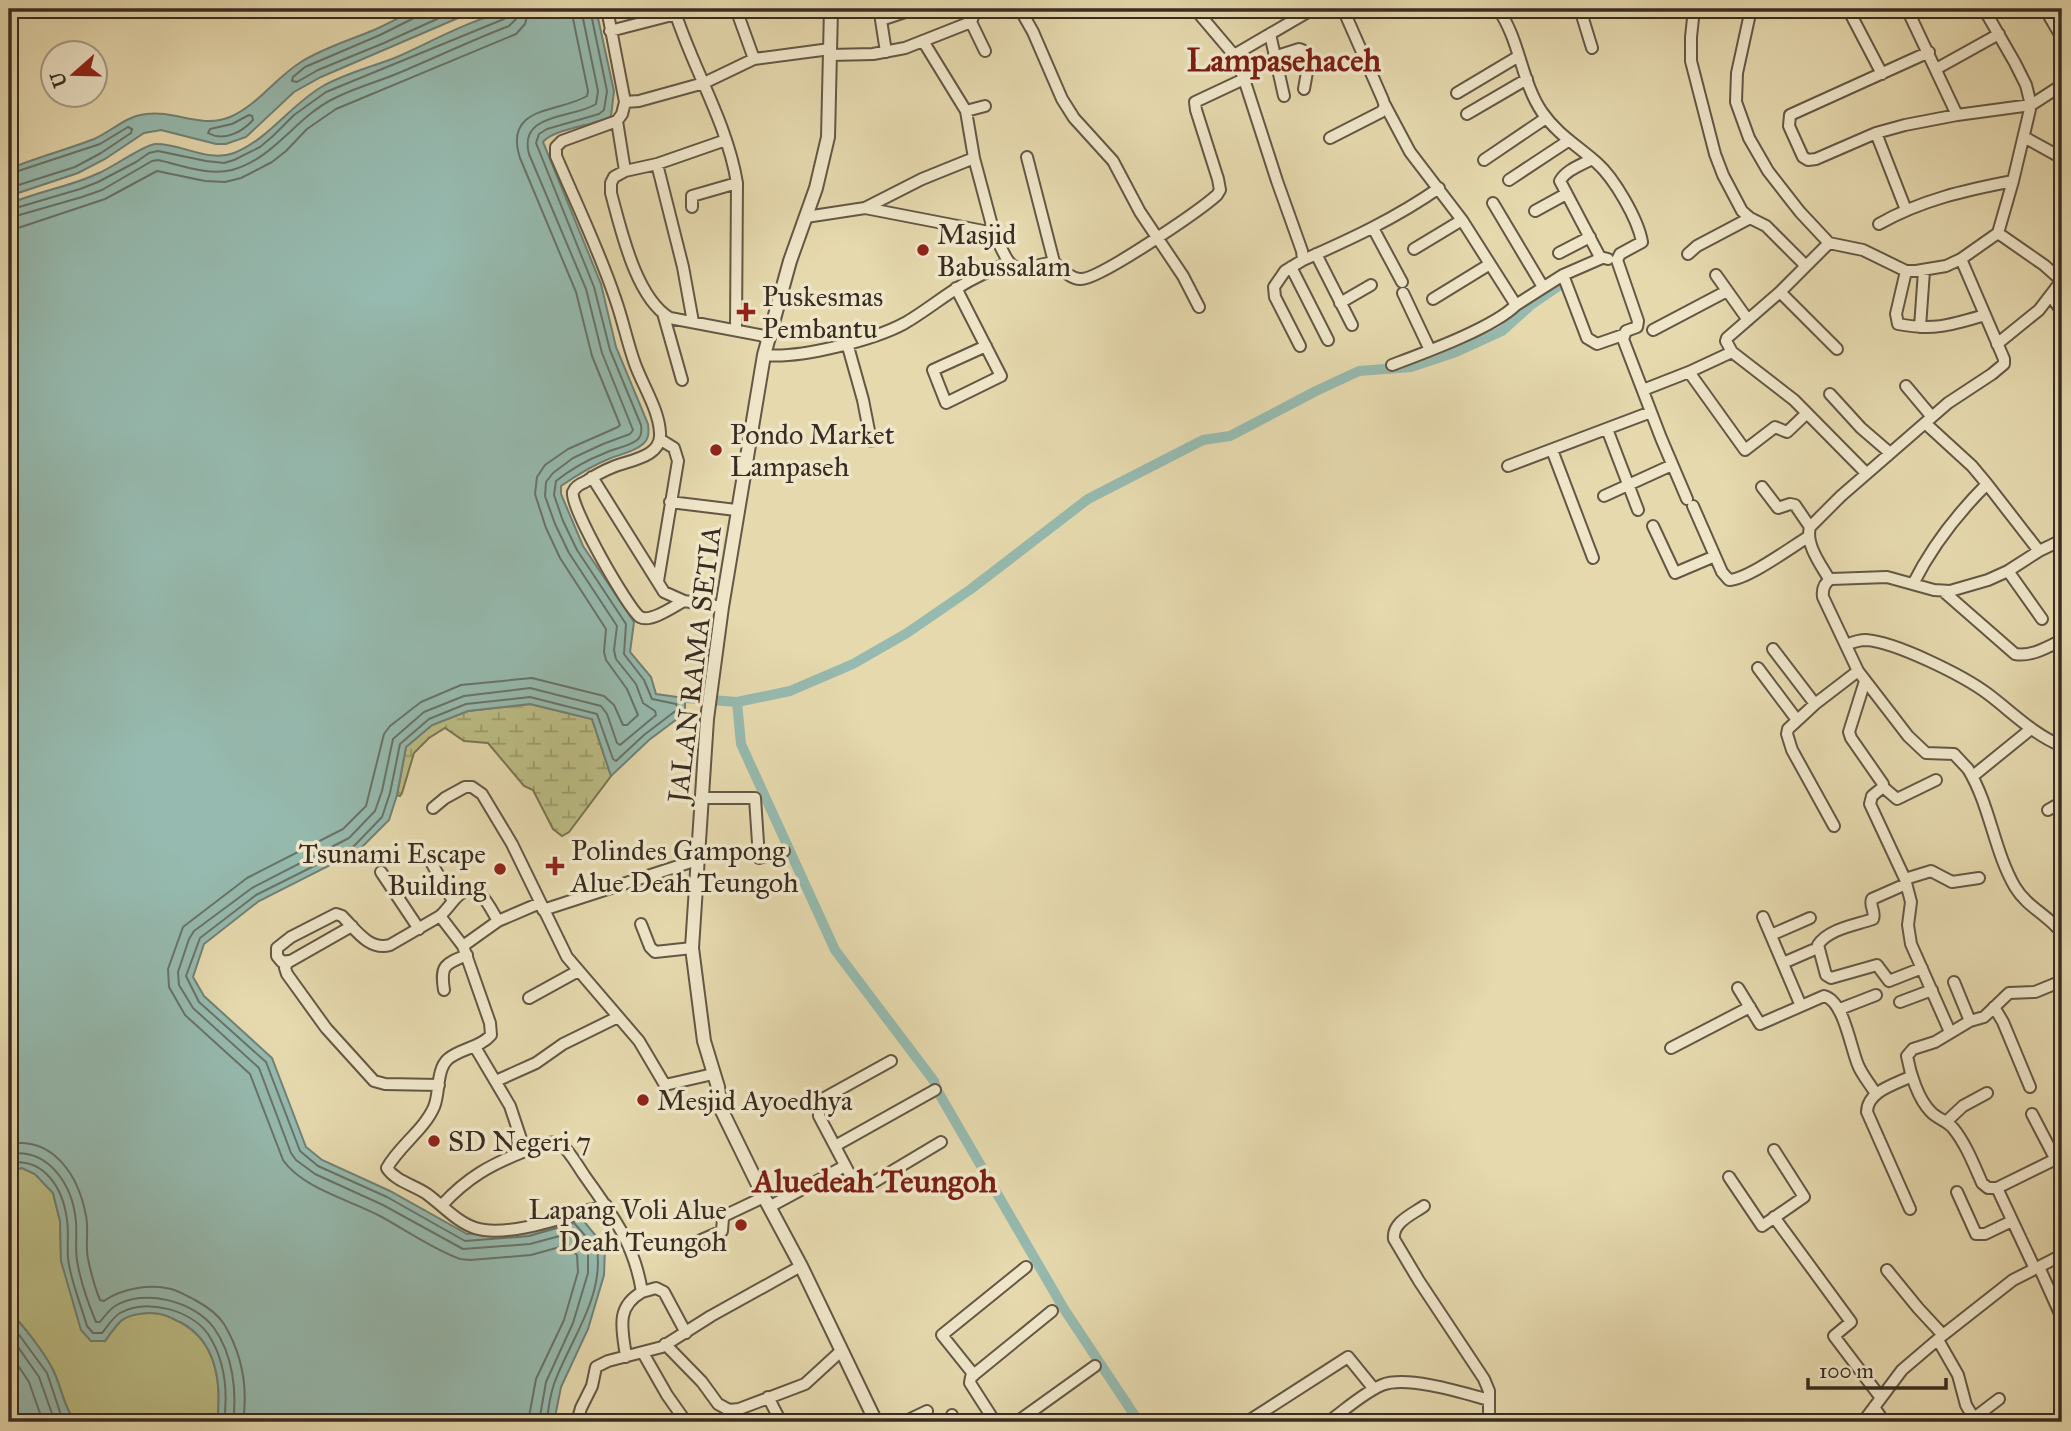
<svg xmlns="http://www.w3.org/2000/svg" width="2071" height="1431" font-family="'IM FELL Great Primer',serif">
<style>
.green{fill:#bcbd85;stroke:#7a7454;stroke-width:2}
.wetland{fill:url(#wetland-marsh);stroke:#7a7454;stroke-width:2}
.water{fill:#96baaf;stroke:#718177;stroke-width:2}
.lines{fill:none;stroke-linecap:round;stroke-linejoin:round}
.shore{stroke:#687368;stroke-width:2}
.canal{stroke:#96baaf;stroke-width:10}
.minor-casing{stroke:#645745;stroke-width:14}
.tertiary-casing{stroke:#645745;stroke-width:16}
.minor{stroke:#efe6ca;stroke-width:10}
.tertiary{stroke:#efe6ca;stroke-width:12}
.poi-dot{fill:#8f2418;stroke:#efe6ca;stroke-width:2.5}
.labels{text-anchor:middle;stroke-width:7;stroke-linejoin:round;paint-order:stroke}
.poi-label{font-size:28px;fill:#392c22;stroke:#efe6ca;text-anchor:start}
.street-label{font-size:28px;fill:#392c22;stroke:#efe6ca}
.quarter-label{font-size:32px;font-weight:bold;fill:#7a1f14;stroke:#efe6ca}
</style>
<defs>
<pattern id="wetland-marsh" width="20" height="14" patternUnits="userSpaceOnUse" patternTransform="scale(1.75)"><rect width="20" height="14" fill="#bcbd85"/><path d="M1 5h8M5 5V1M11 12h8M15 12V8" fill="none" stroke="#9a9a6c"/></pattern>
</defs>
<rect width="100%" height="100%" fill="#e6d9ae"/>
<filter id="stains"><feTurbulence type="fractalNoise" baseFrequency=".00286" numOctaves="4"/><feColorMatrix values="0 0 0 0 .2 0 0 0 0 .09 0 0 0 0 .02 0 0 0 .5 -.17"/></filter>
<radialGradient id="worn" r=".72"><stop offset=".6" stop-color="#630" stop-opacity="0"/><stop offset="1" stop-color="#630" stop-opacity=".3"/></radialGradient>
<path class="green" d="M22,1168L35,1174L53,1193L60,1221L61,1261L105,1341C110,1334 116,1325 122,1320C132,1313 149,1312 160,1314C167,1315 173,1319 180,1322C217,1341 222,1384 217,1422H75C63,1406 62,1388 53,1370C45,1354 22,1323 9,1312V1170Z"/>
<path class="wetland" d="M530,704L592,719L611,776L569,832L562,836L553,829L533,790L524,786L488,743L464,741L445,728L429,738L414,753L402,793L400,796L397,795L406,747L432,725L468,711Z"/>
<path class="water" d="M416,9H479L321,77L294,92L246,137L226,144H216L161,130L144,133L105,159L78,173L9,196V169C37,157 66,150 94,139C112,131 126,116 146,114C175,110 201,129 230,117C258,105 275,78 301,62C323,48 350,40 374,30C388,24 402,16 416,9Z
M515,9H596L614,91L611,116C593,126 553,129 543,142L601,284L616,347L648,424C649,432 649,439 643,444C634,452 621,454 611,458C593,465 577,475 561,486V494L583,546L634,622L630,652L651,677L656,694L685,698V713L649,740L611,776L592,719L530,704L468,711L432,725L406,747L397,795L389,820L358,851L259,901L204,944L193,977L204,996L272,1058L306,1147L322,1160L390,1191L467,1234L528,1229L578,1214L605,1247L604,1275L588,1329L561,1387L554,1422H217C222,1384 217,1341 180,1322C173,1319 167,1315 160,1314C149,1312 132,1313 122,1320C116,1325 110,1334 105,1341H91L81,1330L61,1261L60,1221L53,1193L35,1174L22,1168L9,1170V204C38,191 70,187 99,173C113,167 144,145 155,144C181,143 208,163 234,153C269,139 290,105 323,86C346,73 372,67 397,57C435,40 473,18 515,9Z
M9,1312C23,1324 45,1354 53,1370C62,1388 63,1406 75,1422H9Z"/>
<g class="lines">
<path class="shore" d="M418,9L417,14L414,18L380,35L305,67L293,77L292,81L297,82L318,70L384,43L459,9
M249,115L252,116L253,120C242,132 224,142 208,133L210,129L232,124Z
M9,174L100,144L128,127L132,129L131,133L101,153L75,167L9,188
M9,210L80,189L98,182L136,162L149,153L158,151L206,161L224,163L234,160L260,147L273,136L294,115L326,92L504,19L508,15L509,9
M9,218L82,197L102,190L152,161L158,160C181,165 208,176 232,170C273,159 295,119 331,100C353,88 378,82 401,72C437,57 472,40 509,26L516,19L518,9
M9,229L18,228L105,199L157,171L205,181L225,182L241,178L272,162L286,151L307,129L336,109L516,34L525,24L529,9
M9,1144C54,1136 79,1177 86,1216C89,1230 85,1245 88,1259C91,1273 95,1288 100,1300L104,1301C122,1288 150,1284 171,1289C179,1291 187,1296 195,1300C206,1306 217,1313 224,1324C242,1354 248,1388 243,1422
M9,1154C49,1147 73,1186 76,1222C77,1234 75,1247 77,1260C80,1280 88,1303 96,1322H100C104,1317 109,1310 115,1306C144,1288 194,1301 214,1328C233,1355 237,1391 233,1422
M9,1163C44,1157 63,1188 67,1220C69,1232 67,1245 68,1258C70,1279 81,1305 87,1326L93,1333H102C107,1327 113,1317 120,1313C146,1298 191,1310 208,1334C225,1360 228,1392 224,1422
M9,1321L47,1373L61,1415L66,1422
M9,1334L39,1377L55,1422
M9,1352L29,1382L43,1422
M528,1422L536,1379L564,1320L578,1272L577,1255L567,1245L531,1255L470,1260L460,1259C432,1249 406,1230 380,1216C350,1200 302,1188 283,1160L250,1074L185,1015L169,987L168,969L183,927L247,878L343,829L366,806L384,734L390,726L421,702L461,685L532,678L604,696L614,705L623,725H627L638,715L627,689L606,660L604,652L606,629L560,558L546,528L535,494L537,477L545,465L568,449L618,427L620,425L592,356L576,292L520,158C503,105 559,113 587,96L588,91L571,9
M539,1422L546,1382L573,1323L588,1273V1252L571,1233L530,1244L463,1249L383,1205L315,1174L296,1160L291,1153L259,1068L193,1008L179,985L178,972L189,939L194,931L252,888L349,838L375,811L382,791L393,739L424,712L464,696L530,688L601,706L607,714L617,743L620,745L656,715L655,711L643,703L636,684L616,659L614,650L617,626L569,553L555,524L545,496L546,482L553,473L573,458L603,444L630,434L633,430L602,353L586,289L529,154C518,112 573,119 596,104L598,91L581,9
M547,1422C548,1410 550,1396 554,1384C570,1340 604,1298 597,1249L574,1223L529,1236L465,1241L387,1197L318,1166L300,1151L266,1062L199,1002L186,976L200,938L256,895L354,846L382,817L390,793L400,744L429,719L466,704L530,697L597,714L613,759L616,761L644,735L678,709L676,704L652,699L644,680L624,654L626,624L577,550L563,521L554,495L556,481C571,469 587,460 605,453C615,448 628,447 637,440C642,436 642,431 641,425L610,350L594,287L536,143L539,134L547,129L599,114L604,110L607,91L590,9"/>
<path class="canal" d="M685,698L737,702L741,744L835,950L934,1081L937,1090L1064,1309L1139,1422
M737,702L790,691L853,664L907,633L971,589L1088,499L1203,440L1230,436L1316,391L1359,371L1411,367L1456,352L1502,331L1532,304L1563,283"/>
<g class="minor-casing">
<path id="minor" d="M607,9L625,102L622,114L617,121L562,141L556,147V156C576,203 599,250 615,298C623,320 627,342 635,364C643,386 659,410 660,433C662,457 630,460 613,467C603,471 594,476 585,482C580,484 575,487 573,492C569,505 628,609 640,617C651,623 674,606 684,601
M674,9C692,67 727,122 737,183L736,329
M736,9L754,59
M1020,9L1033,32L1062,99L1074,118L1113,161L1140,212L1183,276L1199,307
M1195,9L1234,55L1244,79L1277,181L1302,251L1303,260L1285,271L1274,287L1275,297L1300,346
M1498,9C1520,40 1521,81 1542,112C1557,134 1578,146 1597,163C1614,178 1638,219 1642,242L1620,254L1617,260L1638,321L1637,327L1626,331L1623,339L1661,438L1687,499
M1580,9L1592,48
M1694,9L1691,37V61L1715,154L1723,175L1742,211L1750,218L1766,226L1806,266
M1751,9L1737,73L1736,102L1749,138L1768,171L1800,212L1829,243L1863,250L1906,271H1916L1946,266L1961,259L1998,233L2013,181L2031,105L2026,85L2015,63L1984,9
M1848,9L1882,74
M1907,9L1957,115
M2045,9L2062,38
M971,22L985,51
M610,31L676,14
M1270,34L1284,96
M923,41L966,111L974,158L994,233
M886,52L881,20L908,11
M1929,52L1790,115L1789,126L1803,157L1808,160L1816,159L1876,133L1905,125L1957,115L2031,105L2062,85
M830,55L873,54L905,48L971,22L976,9
M1234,55L1313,9
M1277,56L1299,49L1302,50L1307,72L1304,89
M1936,69L1999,34
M1457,93L1519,56
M625,102L639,101L704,83L754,59L830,49
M1385,105L1410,152L1462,220L1516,305
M966,111L985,106
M1467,114L1527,79
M617,121L625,171
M1876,133L1906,210
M2024,137L2062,158
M1330,138L1381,112L1385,107L1383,100L1343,9
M726,140L657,164L625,171L614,177L611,183V193C621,230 636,298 670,318L770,337
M1027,157L1054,262
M1592,159C1581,165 1566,170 1560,181L1600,257L1608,259
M1484,160L1546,118
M657,164L683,267L693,322
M1509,180L1568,141
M1493,203L1543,287
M692,207V196L737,183
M865,208L922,179L974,158
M1535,211L1566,194
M806,217L865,208L994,233C1014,275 1009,271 1054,262C1061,268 1071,280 1081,279C1100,279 1199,211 1217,195L1220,190L1218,179L1196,110L1195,102L1244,79
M1879,224C1921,200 1966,190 2013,181
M1373,228L1402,282
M1998,233L2044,265L2062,281
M1829,243L1780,292L1727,338L1726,341L1732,352L1794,400L1866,473
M1414,249L1462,220
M1559,253L1590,237
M1316,254L1352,325
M1688,254L1697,246L1750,218
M1303,260C1351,239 1396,218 1439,188
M1291,267L1328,340
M1906,271L1896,314L1898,324C1934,331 1951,325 1985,315
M1563,275L1587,338L1597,344L1623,335
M1716,275L1748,320
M956,288L1001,376L946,403L933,370L986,346
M1780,292L1837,349
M1403,293L1430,350
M2051,296L2062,312
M1433,299L1490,264
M1340,303L1371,285
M663,313L682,380
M1920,327L1924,271
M1653,330L1727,291
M847,343L863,400L871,441
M1997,344L2039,310L2062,280
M764,355C799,359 874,340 905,323C924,312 941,298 959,287C975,277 991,270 1008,263
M1392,365C1424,353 1493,328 1516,305L1563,275L1602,258
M1689,372L1745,450L1775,427L1787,432L1807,413
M1906,386L1932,417
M1643,390L1689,372L1732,352
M1830,394L1861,428L1890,453
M1925,423L1972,466L1987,484L2039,551
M1607,429L1638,510
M1552,450L1593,558
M1508,466L1651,412
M592,477L664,592L684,601L722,607
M1762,487L1778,508L1790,504L1795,505L1810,527
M1604,496L1672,465
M670,502L736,510
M1693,506L1722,572L1729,580C1748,579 1790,548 1808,537
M1653,526L1675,573L1715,556
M2062,540L2039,551L2008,571L1988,580L1950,591L1934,590L1887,577L1831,579C1824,583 1822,589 1823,597L1858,671L1908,736L1926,753L1954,754L1968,769C1990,805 1994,851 2015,887C2027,907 2048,915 2062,933
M2008,571L2042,619
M1829,579C1821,565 1805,544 1810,527L1841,496L1948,403L1992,374L2004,364V359L1961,259
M658,581L678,461L674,448L661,440
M1913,584C1932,546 1958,513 1987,484
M1943,591L2015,654C2031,657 2048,647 2062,640
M1846,645C1853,642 1858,640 1866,640C1896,642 1964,676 1988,694C2012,712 2034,735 2062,746
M1773,649L1815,704
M1758,668L1797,720
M1865,681L1849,732L1851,738L1883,784V787L1872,796L1870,804L1905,879L1911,902L1908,925L1911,944L1950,1032
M1973,776L2031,729
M1883,787L1897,799L1936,780
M702,798H755L759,858L784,851
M433,808L445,798L465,787H472L482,794L512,844L567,957L639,1041L665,1085L713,1074
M2048,810L2062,802
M1834,826L1792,750L1787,734L1788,729L1815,704L1858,671
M431,862L453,901
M381,872L419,929
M1905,879L1931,871L1952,882L1979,878
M1906,884L1872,899C1869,906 1876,912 1873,919C1856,925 1828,929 1818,945L1826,975L1831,978L1877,965L1889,981L1922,968
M540,903L498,921L463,946L490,1023L491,1035C480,1048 461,1048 448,1059C436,1070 440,1093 434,1107C424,1130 399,1146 387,1168C395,1181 414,1185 427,1194C442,1205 457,1222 475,1228C509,1239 572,1214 606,1205
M543,910L697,860
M440,916C447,910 452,901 459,895C478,878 490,908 498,921
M1763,917L1801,1006
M641,924L650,947L655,952L692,948
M352,926L287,963L285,968L287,974L326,1028L374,1081L385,1084L439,1085
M1771,935L1810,918
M289,961L282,962L277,956V948L291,937L336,914L342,916C355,929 369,951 390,945L440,916L463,946
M1783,963L1813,950
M1954,982L1970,1021
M1738,988L1760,1024L1824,996C1844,1001 1850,1046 1858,1065C1862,1075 1870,1084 1876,1094
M444,990C440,965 445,964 467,955
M529,998L578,971
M1900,1002L1932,990
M1994,1007L2003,1022L2030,1087
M1840,1009L1876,995
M475,1047L510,1106L525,1151C537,1147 549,1139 561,1144C571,1153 577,1165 584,1175C612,1215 634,1242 642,1292C614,1308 623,1331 626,1357
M1671,1048L1750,1007
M891,1061L826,1097L819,1103V1116L856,1186L859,1188H864L941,1142
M496,1081L536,1063L563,1044L618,1017
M2032,1114L2056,1160
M1947,1121L1963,1106L1987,1093
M835,1146L935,1090
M1729,1177L1762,1226L1804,1197L1774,1150
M1997,1188L2062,1156
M1957,1192L1976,1234H1985L2012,1221
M442,1205C468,1177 490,1165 525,1151
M1424,1206C1413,1214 1392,1222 1394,1239L1419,1281L1484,1379L1489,1391V1422
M769,1207L845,1166
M1910,1209L1867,1112C1867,1091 1896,1084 1912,1076
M1774,1217L1851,1322L1834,1336L1881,1398
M699,1241L722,1231L723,1218L726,1215L764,1197
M2039,1267L2062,1318
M2035,1269L1997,1188H1988L1982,1183C1974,1165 1966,1144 1953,1128C1947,1121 1938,1119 1931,1112C1918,1099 1910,1073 1907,1056L1913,1049L1935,1042L1970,1021L1984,1017L2009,993L2035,992L2062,981
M1887,1270L1918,1308L1943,1335
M642,1292L656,1288L664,1292L686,1333
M1938,1340L1958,1375L1966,1405L1976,1422
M665,1344L702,1382L718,1404L729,1410L739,1409L805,1384L841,1351
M643,1353L667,1395L686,1422
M974,1375L942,1335L1026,1267
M2062,1379V1387
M768,1397L781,1422
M1874,1407L1884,1422
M952,1415V1422
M1974,1418L1999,1399
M577,1422L581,1408L592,1386L596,1367L608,1361L662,1347L711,1316L801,1266
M904,1422L927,1411
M995,1422L970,1383L971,1377L1052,1311
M1017,1422L1095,1366
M1247,1422L1348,1357L1374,1389
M1328,1422C1345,1410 1363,1393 1382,1385C1407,1375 1464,1393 1489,1400
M1863,1422L1902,1370L1943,1335L2013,1280L2062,1255"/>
</g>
<g class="tertiary-casing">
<path id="tertiary" d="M831,9L828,137L816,188L790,261L764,355L722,607L707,719L692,948L704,1041L718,1087L721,1109L764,1197L801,1266L876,1422"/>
</g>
<use href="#minor" class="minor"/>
<use href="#tertiary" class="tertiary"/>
</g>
<g class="poi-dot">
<circle cx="923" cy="250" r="7"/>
<path d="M742.5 301.5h7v7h7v7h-7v7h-7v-7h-7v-7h7z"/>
<circle cx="716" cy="450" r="7"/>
<path d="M551.5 855.5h7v7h7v7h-7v7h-7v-7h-7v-7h7z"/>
<circle cx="500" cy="869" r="7"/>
<circle cx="643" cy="1100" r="7"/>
<circle cx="434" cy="1141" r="7"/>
<circle cx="741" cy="1225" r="7"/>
</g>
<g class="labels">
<g class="poi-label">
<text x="937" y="244">Masjid<tspan x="937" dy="32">Babussalam</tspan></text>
<text x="762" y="306">Puskesmas<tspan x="762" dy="32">Pembantu</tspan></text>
<text x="730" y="444">Pondo Market<tspan x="730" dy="32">Lampaseh</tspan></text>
<text x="571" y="860">Polindes Gampong<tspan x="571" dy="32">Alue Deah Teungoh</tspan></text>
<text x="486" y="863" text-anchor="end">Tsunami Escape<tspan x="486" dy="32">Building</tspan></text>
<text x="657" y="1110">Mesjid Ayoedhya</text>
<text x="448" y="1151">SD Negeri 7</text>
<text x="727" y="1219" text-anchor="end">Lapang Voli Alue<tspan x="727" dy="32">Deah Teungoh</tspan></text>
</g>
<g class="street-label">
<text transform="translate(694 664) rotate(-83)" y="10">JALAN RAMA SETIA</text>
</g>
<g class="quarter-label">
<text x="1284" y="71">Lampasehaceh</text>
<text x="875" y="1192">Aluedeah Teungoh</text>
</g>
</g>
<rect width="2071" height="1431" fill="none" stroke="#e6d9ae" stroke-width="35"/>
<rect x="10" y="10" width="2050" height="1410" fill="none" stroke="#392c22" stroke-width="3.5"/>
<rect x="18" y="18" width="2036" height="1396" fill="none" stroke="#392c22" stroke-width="2"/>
<g transform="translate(74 74) rotate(250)"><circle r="33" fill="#efe6ca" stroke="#a69c87" stroke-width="2"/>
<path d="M0-5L12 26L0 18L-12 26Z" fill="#8f2418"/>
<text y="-10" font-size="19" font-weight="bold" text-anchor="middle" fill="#392c22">U</text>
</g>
<path d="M1808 1378v10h138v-10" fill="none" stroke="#392c22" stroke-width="3.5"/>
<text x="1819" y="1378" font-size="21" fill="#392c22" stroke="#efe6ca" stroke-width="5" paint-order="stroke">100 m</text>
<rect width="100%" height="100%" filter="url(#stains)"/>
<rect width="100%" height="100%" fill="url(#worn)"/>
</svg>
